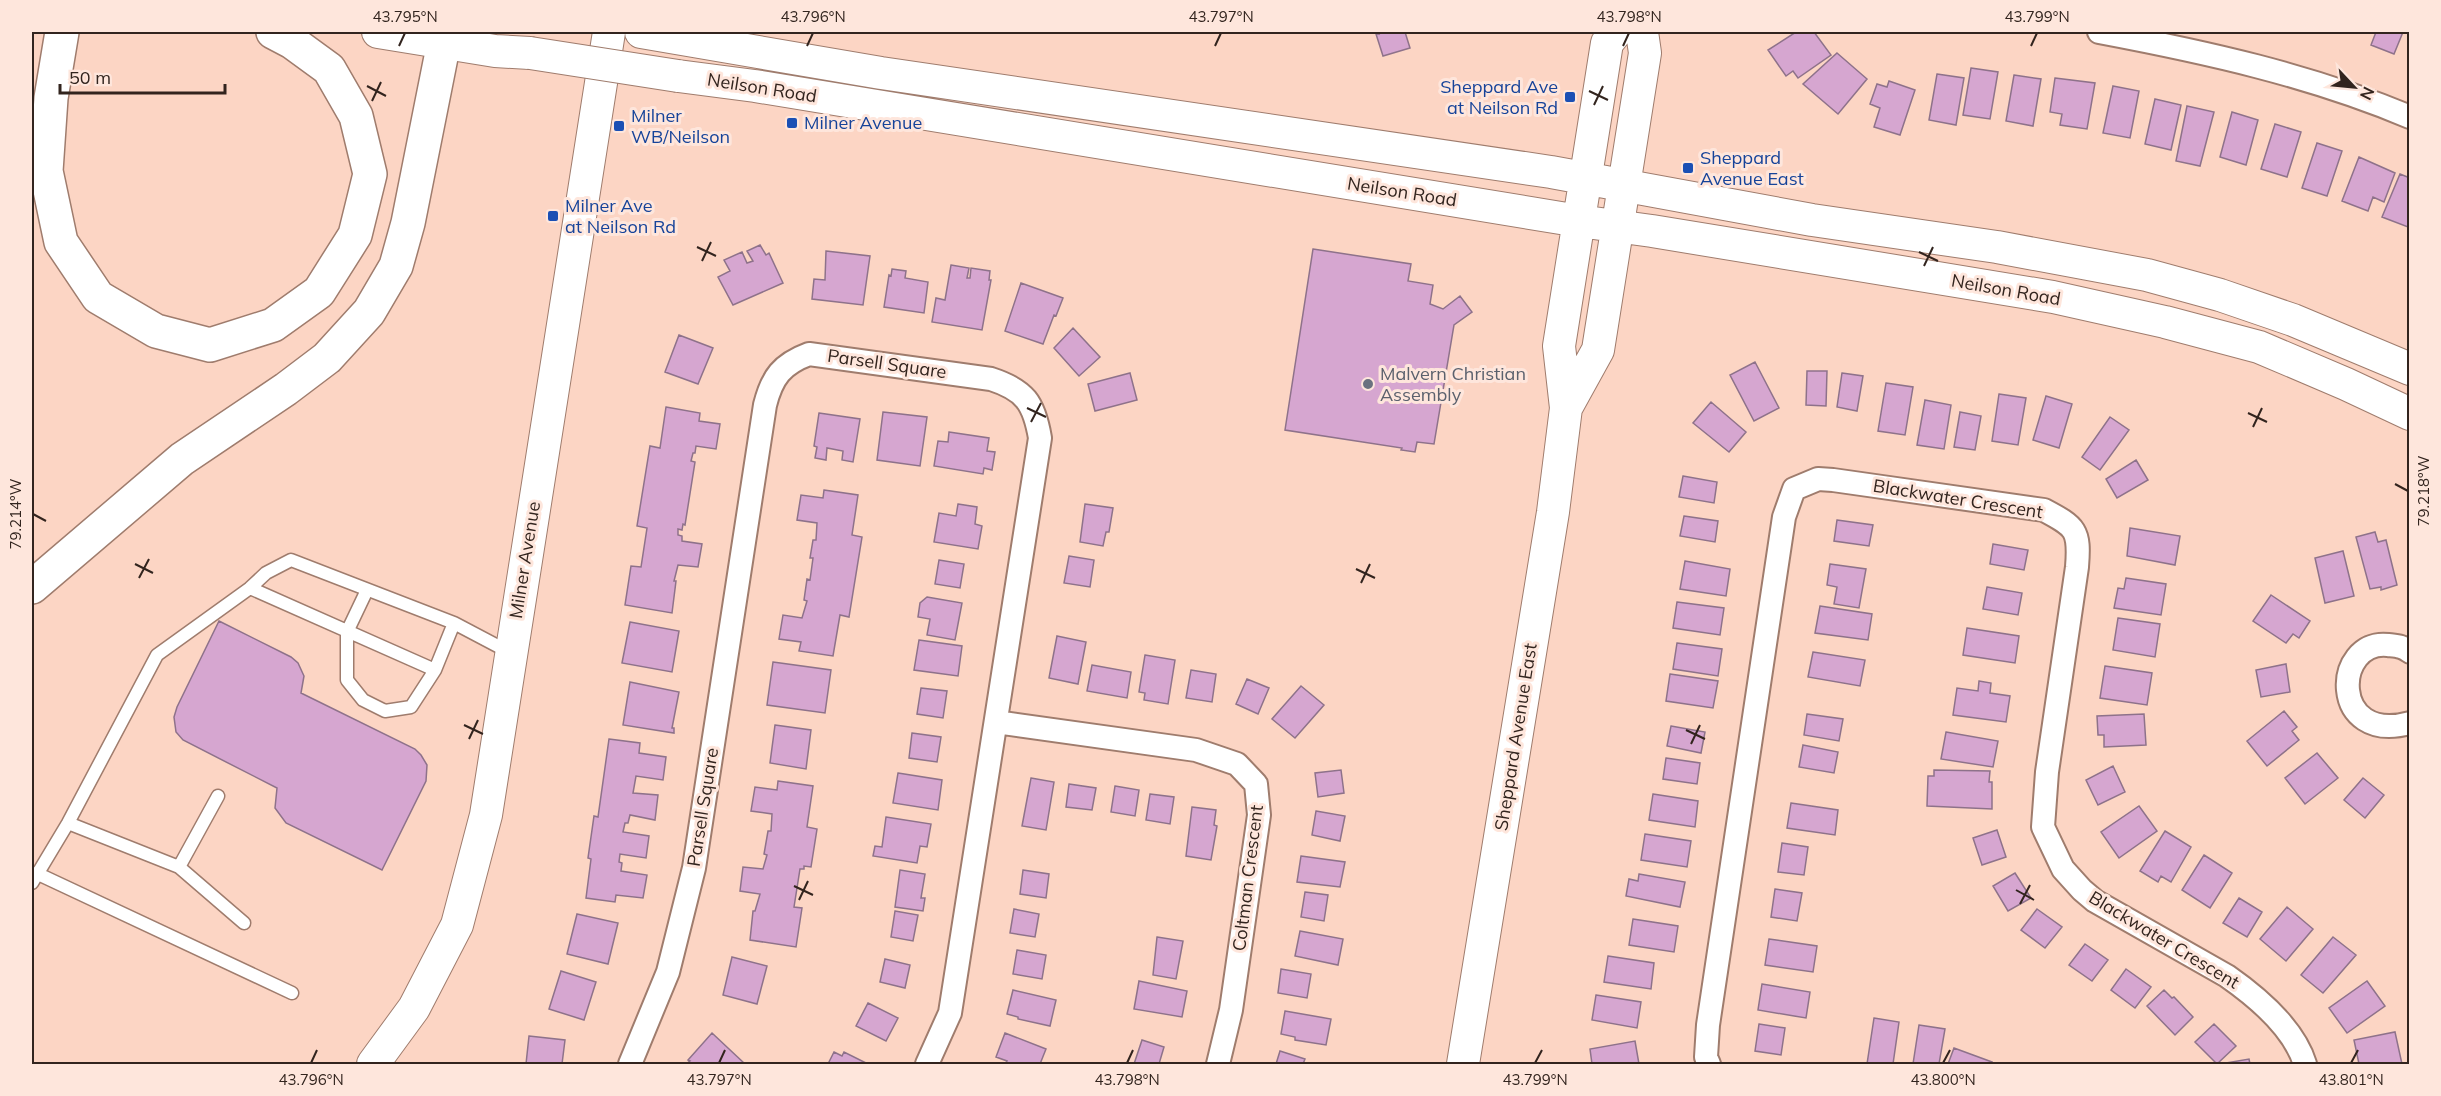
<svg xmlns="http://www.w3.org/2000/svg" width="2441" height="1096" font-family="Mulish,sans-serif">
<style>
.building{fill:#d6a6d0;stroke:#8e728a;stroke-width:1.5}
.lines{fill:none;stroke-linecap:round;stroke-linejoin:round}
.lane-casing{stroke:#9f7c6d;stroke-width:15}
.street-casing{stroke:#9f7c6d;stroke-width:26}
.secondary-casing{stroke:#9f7c6d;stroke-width:34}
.highway-casing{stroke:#9f7c6d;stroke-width:36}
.lane{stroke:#fff;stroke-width:12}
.street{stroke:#fff;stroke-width:22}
.secondary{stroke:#fff;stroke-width:32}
.highway{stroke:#fff;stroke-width:33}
.secondary-bridge-casing{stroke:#9f7c6d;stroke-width:34;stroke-linecap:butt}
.secondary-bridge{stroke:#fff;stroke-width:32}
.ticks{fill:none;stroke:#32241e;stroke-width:2}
.transit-dot{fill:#1a4fb4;stroke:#fee6dc;stroke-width:2}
.worship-dot{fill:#6b7280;stroke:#fee6dc;stroke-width:2}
.labels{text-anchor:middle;stroke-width:6;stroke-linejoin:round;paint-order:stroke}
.transit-label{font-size:18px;fill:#164399;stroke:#fee6dc;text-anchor:start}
.street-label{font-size:18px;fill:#32241e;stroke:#fee6dc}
.worship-label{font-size:18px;fill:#5b616d;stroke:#fee6dc;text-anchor:start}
.neatline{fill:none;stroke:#32241e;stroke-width:2}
.ticks-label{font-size:15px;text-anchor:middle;fill:#32241e}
</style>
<rect width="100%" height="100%" fill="#fcd5c4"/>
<path class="building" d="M1378,32H1405L1410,48L1383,56L1376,34H1379Z
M1796,32H1814L1831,55L1798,78L1793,71L1786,76L1768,50Z
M2376,32H2403L2394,54L2371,45Z
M1837,53L1867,79L1838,114L1803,84Z
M1971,68L1998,72L1990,119L1963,115Z
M1937,74L1964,78L1956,125L1929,120Z
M2014,75L2041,79L2033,126L2006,121Z
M2055,78L2095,83L2087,129L2060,125L2062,114L2050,112Z
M1889,81L1915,90L1900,135L1874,127L1880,108L1870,104L1877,84L1887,87Z
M2113,86L2139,91L2130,138L2103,133Z
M2155,99L2181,105L2171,150L2145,144Z
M2187,106L2214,112L2200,166L2176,161Z
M2232,112L2258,120L2246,165L2220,157Z
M2275,124L2301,132L2287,177L2261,169Z
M2317,143L2342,151L2327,196L2302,188Z
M2359,157L2395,173L2384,202L2373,197L2368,211L2342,201Z
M2400,174L2410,178L2408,227L2382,217Z
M760,245L766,255L769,253L783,283L733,305L718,277L730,271L724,260L742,252L747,263L753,261L747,251Z
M1313,249L1411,264L1408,281L1433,285L1430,304L1443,309L1460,296L1472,312L1454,325L1434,444L1417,442L1415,452L1401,450L1402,448L1285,430Z
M826,251L870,256L863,305L812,299L814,279L825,280Z
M951,265L969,268L967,278H970L971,268L990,271L989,280H991L982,330L932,322L936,298L945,300Z
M892,269L906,271L905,278L928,282L924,313L884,307L889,275L891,276Z
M1021,283L1063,298L1056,316L1054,315L1043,344L1005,331Z
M1073,328L1100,357L1079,376L1054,348Z
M679,335L713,348L698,384L665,372Z
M1755,362L1779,408L1754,421L1730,375Z
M1807,371H1827L1826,406L1806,405Z
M1130,373L1137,400L1095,411L1088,384Z
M1842,373L1863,376L1857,411L1837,407Z
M1886,383L1913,387L1905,435L1878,431Z
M1999,394L2026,398L2018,445L1992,441Z
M2046,396L2072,404L2059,448L2033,440Z
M1925,400L1951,405L1944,449L1917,445Z
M1711,402L1746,432L1729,452L1693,423Z
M666,407L700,413L699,421L720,424L716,449L696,446L695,453H693L691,461L695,462L685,525L683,524L682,530L678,529V535L682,536V541L702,544L698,567L678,565L674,581H676L672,613L625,605L631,566L641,567L647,528L637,526L650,446L660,448Z
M883,412L927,417L920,466L877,460Z
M1960,412L1981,416L1975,450L1954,447Z
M819,413L860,419L853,462L842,460L843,451L827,448L826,460L815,458L817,447L814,446Z
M2110,417L2129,430L2100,470L2082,457Z
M949,432L989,438L987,451L995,452L992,470L984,468L983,474L934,466L938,441L948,442Z
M2136,460L2148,480L2117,498L2106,479Z
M1683,476L1717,482L1714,503L1679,497Z
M824,490L858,495L852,535L862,537L849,617L840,615L833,656L799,651L801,642L779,639L783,615L802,618L807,601L804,600L807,579L810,580L813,558H810L813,540H816L817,523L797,520L801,495L823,498Z
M958,504L977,507L975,524L982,526L978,549L934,542L939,513L956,516Z
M1085,504L1113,508L1109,532H1106L1103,546L1080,542Z
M1684,516L1718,521L1715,542L1680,536Z
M1837,520L1873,525L1869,546L1834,541Z
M2130,528L2180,536L2175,565L2127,556Z
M2375,532L2378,542L2386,540L2397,585L2381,590V587L2370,589L2356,537Z
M1993,544L2028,550L2024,570L1990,564Z
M2343,551L2354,596L2325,603L2315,558Z
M1069,556L1094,560L1090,587L1064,583Z
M939,560L964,564L960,588L935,584Z
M1685,561L1730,569L1726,596L1680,589Z
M1830,564L1866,569L1859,608L1834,604L1837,587L1827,585Z
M2126,578L2166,584L2161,615L2114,608L2118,588L2124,589Z
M1987,587L2022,593L2018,615L1983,609Z
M2271,595L2310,621L2299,638L2293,634L2286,643L2253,621Z
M927,597L962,603L955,640L927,635L930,619L918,617L920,603Z
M1677,602L1724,608L1720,635L1673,628Z
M1820,606L1872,614L1868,640L1815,633Z
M2118,618L2160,624L2155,657L2113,650Z
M219,621L291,657L298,663L304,676L301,693L415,749L421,755L427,765L426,781L382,870L286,823L275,808L277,788L183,740L176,732L174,717L177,707Z
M630,622L679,631L672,672L622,663Z
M1967,628L2019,636L2015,663L1963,655Z
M1057,636L1086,642L1078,684L1049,678Z
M919,640L962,646L958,676L914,670Z
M1677,643L1722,649L1718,676L1673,669Z
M1813,652L1865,660L1860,686L1808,677Z
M1145,655L1175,660L1168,704L1144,700L1145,693L1139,692Z
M773,662L831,670L825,713L767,705Z
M2286,664L2290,692L2261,697L2256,670Z
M1092,665L1131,672L1127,698L1087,691Z
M2105,666L2152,673L2147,705L2100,698Z
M1191,670L1216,674L1212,702L1186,698Z
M1670,674L1718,681L1713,708L1666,701Z
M1247,679L1269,688L1258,714L1236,704Z
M1979,681L1991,683L1990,693L2010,696L2006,722L1953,715L1957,688L1978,691Z
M630,682L679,692L672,728H674V733L623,725Z
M1301,686L1324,705L1295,738L1272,719Z
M921,688L947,691L943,718L917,714Z
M2284,711L2297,727L2292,731L2299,740L2267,766L2247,741Z
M1807,714L1843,719L1839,741L1804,735Z
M2144,714L2146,745L2104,747V735H2098L2097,716Z
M775,725L811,730L806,769L770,763Z
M1671,726L1705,732L1701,753L1667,746Z
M1946,732L1998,741L1993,767L1941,759Z
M912,733L941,737L937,762L909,758Z
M609,739L640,743L639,753L666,757L663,780L636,776L633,793L658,795L655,820L630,815L628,823H625L623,832L649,836L646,858L620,854L619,862L622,863L621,871L647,875L643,898L616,895L615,902L586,898L591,859L588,858L594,816L598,817Z
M1803,745L1838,752L1834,773L1799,767Z
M2317,753L2338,778L2305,804L2285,778Z
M1666,758L1700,763L1697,784L1663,779Z
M2113,766L2125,792L2098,805L2086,780Z
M1341,770L1344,793L1318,797L1315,773Z
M1934,770L1990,771L1989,782H1992V809L1927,806L1928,776H1934Z
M898,773L942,780L938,810L893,803Z
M1031,778L1054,782L1046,830L1022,826Z
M2363,778L2384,795L2365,818L2344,800Z
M778,781L813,786L807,827L817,829L811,867L804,866V869H800L794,907L802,908L796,947L750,940L753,911H755L760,894L740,891L743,867L763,869L767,855L764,854L768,831H771L772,814L751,811L755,787L777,790Z
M1069,784L1096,788L1092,810L1066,807Z
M1115,786L1139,790L1135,816L1111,812Z
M1150,794L1174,797L1170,824L1146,820Z
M1653,794L1698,801L1695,827L1649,820Z
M1791,803L1838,810L1835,835L1787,828Z
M2139,806L2157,831L2119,858L2101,832Z
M1192,807L1216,810L1214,825L1217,826L1211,860L1186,856Z
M1316,811L1345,816L1340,841L1312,835Z
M886,817L931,824L927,847L920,846L917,863L873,856L875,846L882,847Z
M1997,830L2006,857L1982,865L1973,838Z
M2165,831L2191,847L2171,882L2161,876L2158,882L2140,871Z
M1645,834L1691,841L1687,867L1641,860Z
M1782,843L1808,847L1804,875L1778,872Z
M2204,855L2232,873L2210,908L2182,890Z
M1301,856L1345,862L1340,887L1297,882Z
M900,870L925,874L921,898H925L923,911L895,907Z
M1023,870L1049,874L1046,898L1020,894Z
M2015,873L2031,898L2008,911L1993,886Z
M1639,874L1685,882L1680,907L1626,896L1629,879L1638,881Z
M1775,889L1802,893L1797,921L1771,917Z
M1305,892L1328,895L1324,921L1301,917Z
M2239,898L2262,912L2247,937L2223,923Z
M2287,907L2313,929L2286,961L2260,939Z
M1014,909L1039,914L1035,937L1010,933Z
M2037,909L2062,927L2045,948L2021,930Z
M895,911L918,915L913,941L891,937Z
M577,914L618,923L608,964L567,954Z
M1633,919L1678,926L1674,952L1629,945Z
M1300,931L1343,939L1338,965L1295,956Z
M1157,937L1183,941L1176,979L1153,975Z
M2333,937L2356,955L2323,993L2301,975Z
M1769,939L1817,946L1813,972L1765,965Z
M2085,944L2108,960L2092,981L2069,965Z
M1017,950L1046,955L1042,979L1013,974Z
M1608,956L1654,963L1651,989L1604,982Z
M732,957L767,966L757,1004L723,995Z
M885,959L910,965L905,988L880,982Z
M1281,969L1311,974L1307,998L1278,993Z
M2126,969L2151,987L2135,1008L2111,990Z
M561,971L596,982L584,1020L549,1009Z
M1139,981L1187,991L1182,1017L1134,1009Z
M2367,981L2385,1006L2347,1033L2329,1008Z
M1762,984L1810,992L1806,1018L1758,1010Z
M1013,990L1056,1000L1050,1026L1018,1019V1017L1007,1014Z
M2164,990L2172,998L2174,997L2193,1017L2175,1035L2147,1006Z
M1596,995L1641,1002L1637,1028L1592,1020Z
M868,1003L898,1018L886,1041L856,1026Z
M1285,1011L1331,1019L1326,1045L1295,1040V1037L1281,1034Z
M1874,1018L1899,1022L1893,1064H1867Z
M1759,1024L1785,1028L1781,1055L1755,1051Z
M2214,1024L2236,1046L2217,1064L2195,1042Z
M1919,1025L1945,1029L1939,1064H1913Z
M2395,1032L2402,1064H2359L2354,1040Z
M712,1033L745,1064H686L690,1061L688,1060Z
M1005,1033L1046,1049L1040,1064H1005L1007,1061L996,1057Z
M529,1036L565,1040L562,1064H526Z
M1142,1040L1164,1047L1159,1064H1134Z
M1635,1041L1639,1064H1592L1590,1049Z
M1954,1048L1992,1062L1991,1064H1948Z
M1280,1051L1305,1059L1303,1064H1276Z
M834,1052L842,1056L844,1052L868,1064H828Z
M2249,1059L2250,1064H2227L2226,1063Z"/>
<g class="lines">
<g class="lane-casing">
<path id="lane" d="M250,588L435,670
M367,590L347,632V680L363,700L385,711L411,707L435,670L454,623
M68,823L179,867L244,923
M179,867L218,796
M36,873L292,993
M32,883L68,823L157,655L250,588L266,573L291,560L454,623L509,652"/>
</g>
<g class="street-casing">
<path id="street" d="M2099,32C2205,52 2310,75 2410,117
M2410,652C2403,646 2397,646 2388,645C2333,639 2329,745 2410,723
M996,722L1196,750L1237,764L1256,784L1259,815L1231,1010L1218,1064
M630,1064L668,972L694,868L765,405C772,377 782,364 809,354L991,379C1025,390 1034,403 1040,438L950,1013L927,1064
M1709,1064L1706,1057L1708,1025L1784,517L1794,489L1818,479L1833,480L2044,510C2076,527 2080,530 2077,567L2047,772L2043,827L2063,869L2082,890L2095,901L2227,976C2257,997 2294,1028 2305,1064"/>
</g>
<g class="secondary-casing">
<path id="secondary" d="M378,32L495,51L530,53
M641,32L881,73L1551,172L1812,220L1997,247L2147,275L2220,295L2293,320L2410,369
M678,76L755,86L1579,221L1652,231L2053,297L2165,322L2259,347L2346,384L2410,414
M1566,408L1598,350L1645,53L1642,32
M373,1064L414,1008L457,925L486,815L609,32
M1463,1064L1553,512L1566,408L1559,346L1607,43L1616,32"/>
</g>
<g class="highway-casing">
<path id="highway" d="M62,32L51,98L46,171L61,242L98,297L156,331L210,345L273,325L319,292L355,235L370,174L356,116L329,69L292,42L273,32
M32,587L182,459L286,389L327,358L369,312L396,266L408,223L446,32"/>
</g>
<use href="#lane" class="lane"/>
<use href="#street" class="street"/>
<use href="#secondary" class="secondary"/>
<use href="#highway" class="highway"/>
<g class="secondary-bridge-casing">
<path id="secondary-bridge" d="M530,53L678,76"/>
</g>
<use href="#secondary-bridge" class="secondary-bridge"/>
</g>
<path class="ticks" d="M399,46L405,33M807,46L813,33M1215,46L1221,33M1623,46L1629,33M2031,46L2037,33M367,86L386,96M1589,91L1608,100M372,101L381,82M1594,105L1603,86M697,247L716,256M1919,252L1938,261M702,261L711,242M1924,266L1933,247M1027,408L1046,417M2248,413L2267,422M1031,422L1041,403M2253,427L2262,408M2395,484L2408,491M33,514L46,521M135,564L153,573M1356,569L1375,578M139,578L149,559M1361,583L1370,564M464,725L483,734M1686,730L1705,739M469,739L478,720M1691,744L1700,725M794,886L813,895M2016,890L2034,900M799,900L808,881M2020,904L2030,885M311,1063L317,1050M719,1063L725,1050M1127,1063L1133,1050M1535,1063L1542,1050M1943,1063L1950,1050M2351,1063L2358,1050"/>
<g class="transit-dot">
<rect x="1564" y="91" width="12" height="12" rx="3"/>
<rect x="786" y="117" width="12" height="12" rx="3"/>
<rect x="613" y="120" width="12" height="12" rx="3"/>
<rect x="1682" y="162" width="12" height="12" rx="3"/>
<rect x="547" y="210" width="12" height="12" rx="3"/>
</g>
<circle class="worship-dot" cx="1368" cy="384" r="6"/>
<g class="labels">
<g class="transit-label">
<text x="1558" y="93" text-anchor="end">Sheppard Ave<tspan x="1558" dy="21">at Neilson Rd</tspan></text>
<text x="631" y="122">Milner<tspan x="631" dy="21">WB/Neilson</tspan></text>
<text x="804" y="129">Milner Avenue</text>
<text x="1700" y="164">Sheppard<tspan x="1700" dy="21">Avenue East</tspan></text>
<text x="565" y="212">Milner Ave<tspan x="565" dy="21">at Neilson Rd</tspan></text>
</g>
<g class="street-label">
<text transform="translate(762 88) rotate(9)" y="6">Neilson Road</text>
<text transform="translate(1402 192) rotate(9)" y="6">Neilson Road</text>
<text transform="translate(2006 290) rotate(10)" y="6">Neilson Road</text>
<text transform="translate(887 364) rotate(8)" y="6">Parsell Square</text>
<text transform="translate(1958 499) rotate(9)" y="6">Blackwater Crescent</text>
<text transform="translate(525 560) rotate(-81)" y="6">Milner Avenue</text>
<text transform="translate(1516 737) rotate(-81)" y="6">Sheppard Avenue East</text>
<text transform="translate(703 807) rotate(-81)" y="6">Parsell Square</text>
<text transform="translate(1248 878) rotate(-83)" y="6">Coltman Crescent</text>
<text transform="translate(2164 940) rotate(31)" y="6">Blackwater Crescent</text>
</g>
<g class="worship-label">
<text x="1380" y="380">Malvern Christian<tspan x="1380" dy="21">Assembly</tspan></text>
</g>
</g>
<rect width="2441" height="1096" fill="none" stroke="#fee6dc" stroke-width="66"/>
<g transform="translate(2354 87) rotate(116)" stroke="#fee6dc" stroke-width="4.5" paint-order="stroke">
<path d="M0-4.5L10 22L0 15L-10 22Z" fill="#32241e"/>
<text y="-9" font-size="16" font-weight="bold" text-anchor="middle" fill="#32241e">N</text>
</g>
<path d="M60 84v9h165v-9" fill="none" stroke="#32241e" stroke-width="3"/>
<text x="69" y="84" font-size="18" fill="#32241e" stroke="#fee6dc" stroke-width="4.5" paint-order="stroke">50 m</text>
<rect x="33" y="33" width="2375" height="1030" class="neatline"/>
<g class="ticks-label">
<text x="405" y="22">43.795°N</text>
<text x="813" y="22">43.796°N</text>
<text x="1221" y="22">43.797°N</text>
<text x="1629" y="22">43.798°N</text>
<text x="2037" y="22">43.799°N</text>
<text transform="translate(2424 491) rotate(-90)" y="5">79.218°W</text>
<text transform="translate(16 514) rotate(-90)" y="5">79.214°W</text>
<text x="311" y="1085">43.796°N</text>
<text x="719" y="1085">43.797°N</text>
<text x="1127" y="1085">43.798°N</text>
<text x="1535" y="1085">43.799°N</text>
<text x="1943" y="1085">43.800°N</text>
<text x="2351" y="1085">43.801°N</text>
</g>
</svg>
